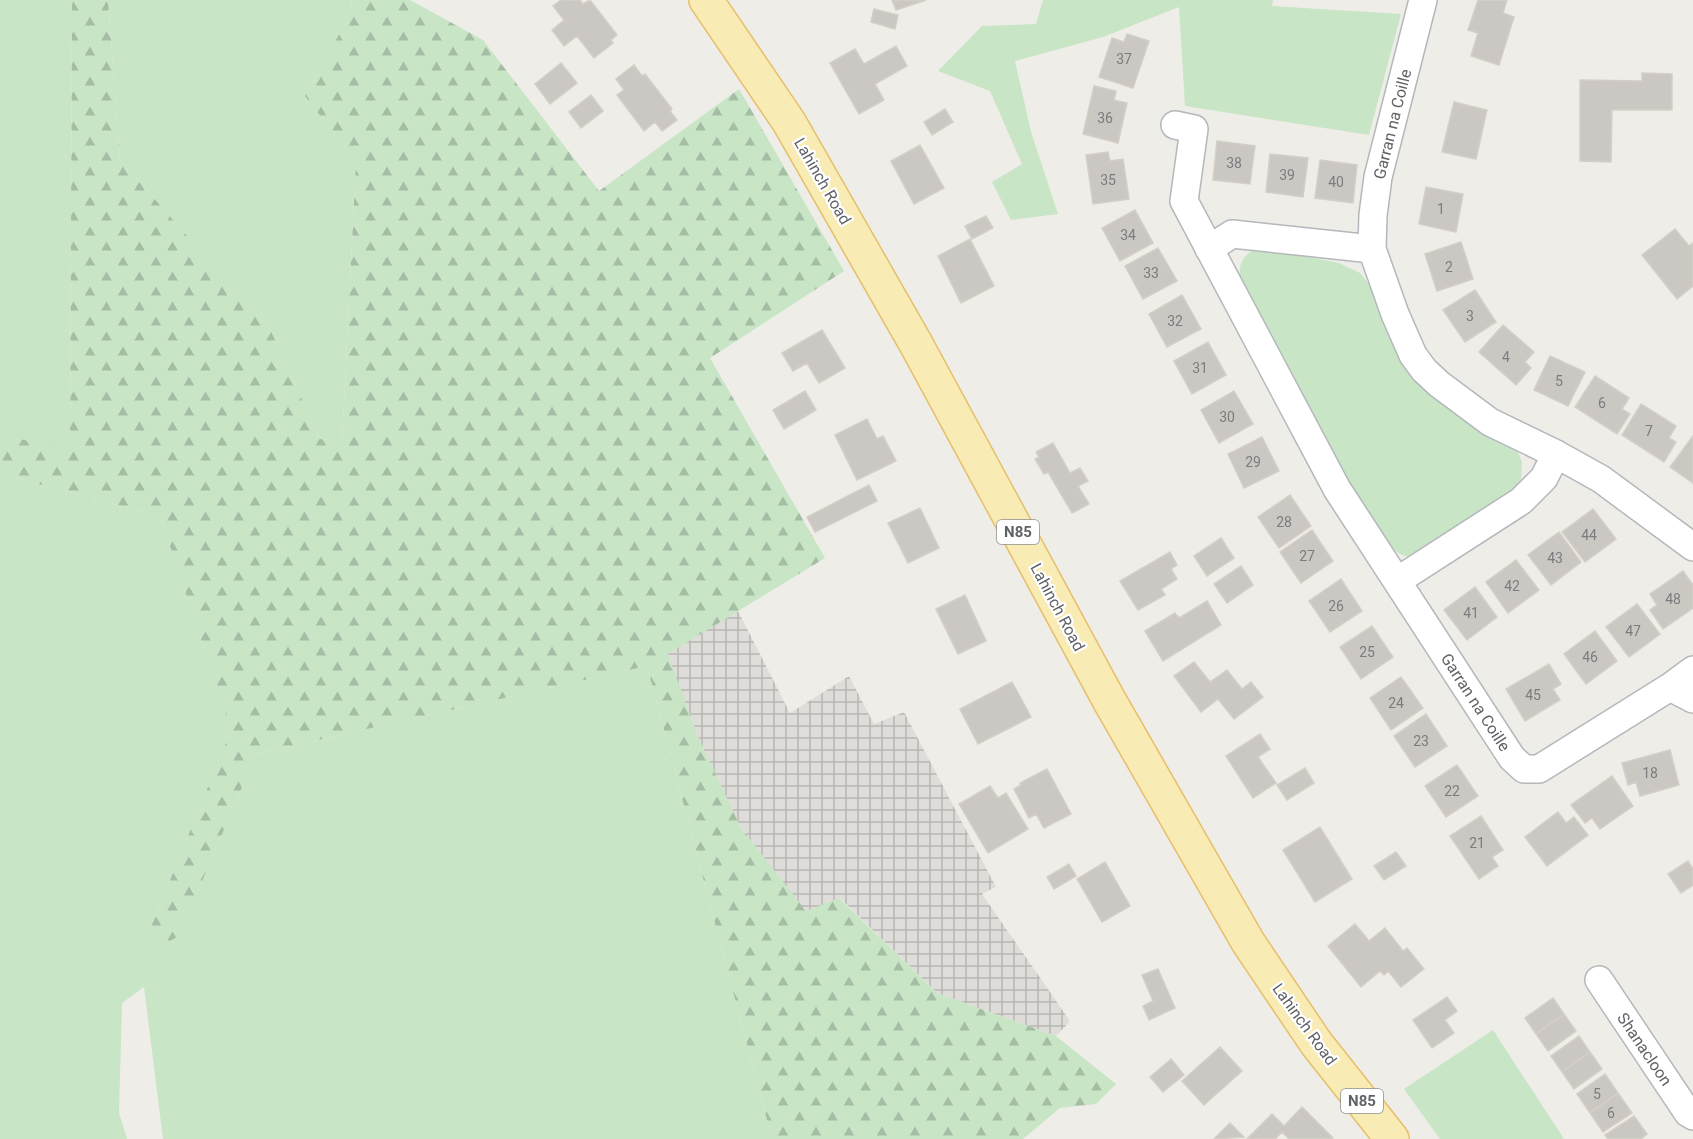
<svg xmlns="http://www.w3.org/2000/svg" width="1693" height="1139" font-family="Roboto,sans-serif">
<style>
.industrial{fill:url(#industrial-grid)}
.green{fill:#c8e5c6}
.forest{fill:url(#forest-firs)}
.building{fill:#cbc8c4;stroke:#d4cfc6;stroke-width:1.5}
.lines{fill:none;stroke-linecap:round;stroke-linejoin:round}
.minor-casing{stroke:#b4b7bb;stroke-width:30}
.major-casing{stroke:#e6bf6a;stroke-width:36}
.minor{stroke:#fff;stroke-width:27}
.major{stroke:#f8ebb4;stroke-width:33}
.labels{text-anchor:middle;stroke-width:4.5;stroke-linejoin:round;paint-order:stroke}
.number-label{font-size:14px;fill:#7a7c7e}
.shield{fill:#fff;stroke:#8f9194;stroke-width:1.5}
.shield-label{font-size:15px;font-weight:bold;fill:#5f6266}
.street-label{font-size:16px;fill:#5f6266;stroke:#fff}
</style>
<defs>
<pattern id="industrial-grid" width="8" height="8" patternUnits="userSpaceOnUse" patternTransform="scale(1.5)"><rect width="8" height="8" fill="#dfddd9"/><path d="M0 4h8M4 0v8" fill="none" stroke="#b8b7b4"/></pattern>
<pattern id="forest-firs" width="22" height="20" patternUnits="userSpaceOnUse" patternTransform="scale(1.5)"><rect width="22" height="20" fill="#c8e5c6"/><path d="M5 1l3.5 6h-7zM16 11l3.5 6h-7z" fill="#a6bda5"/></pattern>
</defs>
<rect width="100%" height="100%" fill="#efede8"/>
<path class="industrial" d="M738,611L790,713L849,676L874,724L904,712L996,887L982,894L1070,1021L1056,1036L937,993L840,898L806,912L741,828L698,737L667,653Z"/>
<path class="green" d="M0,0H72L70,450L0,435Z
M108,0H352L349,16L305,96L356,162L342,441L320,439L270,329L120,160Z
M1043,0H1273L1272,6L1401,14L1369,135L1185,106L1179,7L1103,37L1015,61L1031,132L1058,214L1011,220L992,182L1022,164L990,91L938,71L982,26L1036,24Z
M1260,247L1339,263L1360,273L1374,290L1406,358L1510,443L1518,452L1522,462L1521,479L1512,496L1418,555L1410,557L1402,555L1385,544L1328,451L1240,278C1238,262 1245,253 1260,247Z
M0,474L160,516L231,730L147,937L179,936L256,754L647,666L772,1139H163L144,987L122,1003L119,1113L127,1139H0Z
M1493,1030L1564,1139H1440L1404,1089Z"/>
<path class="forest" d="M72,0H108L120,160L270,329L320,439L342,441L356,162L305,96L349,16L352,0H410L483,40L599,191L739,89L844,271L710,358L825,558L668,654L698,737L741,828L806,911L839,898L937,993L1056,1036L1116,1084L1096,1104L1060,1108L1023,1139H772L647,666L256,754L179,936L159,947L147,937L231,730L160,516L0,474V435L70,449Z"/>
<path class="building" d="M561,0H580L583,4L590,0L617,35L611,40L613,43L594,58L577,36L564,46L552,30L564,20L553,6Z
M892,0H926L896,10Z
M1478,0H1507L1503,13L1514,17L1499,65L1471,56L1478,33L1468,30Z
M874,9L898,15L895,29L871,22Z
M1127,34L1149,41L1133,88L1099,77L1112,38L1124,42Z
M896,46L907,66L875,84L884,100L859,114L830,63L855,49L864,64Z
M561,63L577,83L550,104L535,84Z
M634,65L642,76L645,74L672,109L670,111L677,120L662,131L655,122L644,131L617,95L624,90L616,79Z
M1642,73L1672,74V110H1612L1611,162L1580,161V80L1642,81Z
M1094,86L1116,91L1114,100L1127,103L1118,143L1083,134Z
M591,95L603,111L581,128L569,112Z
M1454,102L1487,110L1476,159L1442,152Z
M945,109L953,122L932,135L924,122Z
M1217,141L1255,146L1250,184L1213,180Z
M920,145L944,188L914,204L891,161Z
M1108,152L1110,161L1123,159L1129,199L1093,204L1086,155Z
M1270,154L1308,158L1303,197L1266,192Z
M1320,160L1357,165L1353,203L1315,198Z
M1426,187L1463,194L1456,232L1419,224Z
M1135,210L1153,243L1120,261L1102,228Z
M986,216L993,228L972,239L965,226Z
M1675,229L1689,246L1693,243V286L1677,299L1642,255Z
M970,239L994,286L961,303L938,256Z
M1461,242L1473,279L1437,291L1425,254Z
M1158,248L1177,281L1143,299L1125,266Z
M1475,290L1496,322L1465,342L1443,310Z
M1182,295L1201,329L1167,347L1149,314Z
M1503,325L1534,352L1525,362L1531,368L1516,385L1479,352Z
M822,330L845,368L819,383L807,363L793,371L782,353Z
M1208,342L1226,375L1192,394L1174,361Z
M1550,356L1585,372L1568,406L1534,390Z
M1595,376L1629,398L1622,409L1630,414L1617,434L1575,407Z
M805,391L816,410L784,429L773,410Z
M1234,391L1253,424L1219,443L1201,410Z
M1641,404L1676,426L1669,438L1676,442L1664,462L1622,435Z
M867,419L877,439L883,436L896,461L857,480L835,435Z
M1693,436V483L1670,467Z
M1262,437L1279,471L1244,488L1228,454Z
M1053,443L1070,473L1080,468L1088,481L1078,486L1089,504L1072,513L1048,472L1044,474L1035,459L1039,457L1036,452Z
M869,485L877,501L815,532L807,517Z
M1290,495L1311,526L1279,548L1258,517Z
M920,508L939,548L908,563L888,523Z
M1593,509L1616,539L1585,562L1562,532Z
M1312,530L1333,561L1301,583L1280,552Z
M1559,532L1581,562L1551,585L1528,555Z
M1221,538L1234,558L1207,576L1194,556Z
M1170,552L1177,565L1171,569L1177,579L1161,589L1165,595L1138,610L1120,581Z
M1516,560L1539,590L1508,613L1486,582Z
M1241,566L1253,585L1227,603L1214,584Z
M1683,571L1693,585V608L1663,629L1650,610L1657,605L1650,594Z
M1341,579L1362,611L1330,632L1309,601Z
M1475,587L1497,617L1467,640L1444,610Z
M965,595L986,641L958,654L936,609Z
M1207,601L1221,625L1163,661L1145,631L1175,613L1179,618Z
M1637,604L1660,634L1629,657L1606,627Z
M1372,626L1393,657L1361,679L1340,647Z
M1595,631L1617,661L1586,684L1564,654Z
M1194,662L1210,682L1227,670L1242,689L1251,682L1263,697L1234,719L1218,699L1201,712L1174,676Z
M1549,664L1561,684L1553,689L1560,700L1525,721L1506,689Z
M1401,677L1423,708L1391,730L1370,698Z
M1012,682L1031,717L978,744L960,709Z
M1426,714L1447,746L1415,767L1394,736Z
M1260,734L1270,749L1258,757L1276,783L1253,798L1226,756Z
M1670,750L1679,785L1640,796L1636,782L1628,785L1622,763Z
M1457,765L1478,796L1446,817L1425,786Z
M1305,768L1314,783L1287,800L1277,785Z
M1047,769L1071,814L1044,828L1036,814L1029,818L1014,789L1021,785L1020,783Z
M1612,776L1633,806L1600,829L1592,818L1585,823L1571,805Z
M990,786L998,798L1006,793L1028,829L988,853L959,804Z
M1558,812L1566,823L1574,817L1588,835L1547,866L1525,837Z
M1481,816L1503,850L1492,857L1498,866L1479,879L1450,836Z
M1320,827L1352,879L1315,902L1283,850Z
M1396,852L1406,866L1384,880L1374,866Z
M1688,861L1693,869V885L1681,893L1668,874Z
M1105,862L1130,906L1102,922L1077,879Z
M1069,864L1076,876L1054,889L1047,877Z
M1355,924L1369,941L1385,928L1403,951L1407,948L1424,969L1401,987L1388,971L1384,975L1380,971L1361,987L1328,946Z
M1158,969L1175,1008L1149,1020L1143,1006L1153,1001L1142,975Z
M1447,997L1457,1011L1445,1020L1454,1033L1432,1048L1413,1020Z
M1553,998L1564,1014L1536,1034L1525,1018Z
M1564,1014L1576,1031L1548,1051L1536,1034Z
M1579,1036L1590,1052L1562,1072L1551,1056Z
M1220,1047L1242,1071L1204,1105L1182,1081Z
M1590,1052L1602,1069L1574,1089L1562,1072Z
M1171,1059L1184,1075L1163,1092L1150,1077Z
M1605,1074L1618,1093L1590,1113L1577,1094Z
M1618,1093L1632,1113L1603,1132L1590,1113Z
M1302,1107L1333,1138L1332,1139H1289L1282,1132L1275,1139H1247L1272,1114L1284,1126Z
M1634,1116L1647,1134L1641,1139H1608L1605,1135Z
M1230,1123L1244,1137L1214,1139Z"/>
<g class="lines">
<g class="minor-casing">
<path id="minor" d="M1423,0L1378,177L1373,215L1372,249L1395,314L1413,355L1424,370L1439,384L1490,422L1556,454L1601,479L1693,547
M1175,125L1194,129L1184,201L1337,489L1512,758L1524,769H1539L1670,687L1693,699
M1209,249L1232,234L1372,249
M1397,581L1521,501L1544,478L1556,454
M1670,687L1693,670
M1599,980L1688,1113L1693,1116"/>
</g>
<g class="major-casing">
<path id="major" d="M706,0L789,122L916,344L1109,700L1248,942L1316,1043L1392,1139"/>
</g>
<use href="#minor" class="minor"/>
<use href="#major" class="major"/>
</g>
<g class="labels">
<g class="number-label">
<text x="1124" y="64">37</text>
<text x="1105" y="123">36</text>
<text x="1234" y="168">38</text>
<text x="1287" y="180">39</text>
<text x="1108" y="185">35</text>
<text x="1336" y="187">40</text>
<text x="1441" y="214">1</text>
<text x="1128" y="240">34</text>
<text x="1449" y="272">2</text>
<text x="1151" y="278">33</text>
<text x="1470" y="321">3</text>
<text x="1175" y="326">32</text>
<text x="1506" y="362">4</text>
<text x="1200" y="373">31</text>
<text x="1559" y="386">5</text>
<text x="1602" y="408">6</text>
<text x="1227" y="422">30</text>
<text x="1649" y="436">7</text>
<text x="1253" y="467">29</text>
<text x="1284" y="527">28</text>
<text x="1589" y="540">44</text>
<text x="1307" y="561">27</text>
<text x="1555" y="563">43</text>
<text x="1512" y="591">42</text>
<text x="1673" y="604">48</text>
<text x="1336" y="611">26</text>
<text x="1471" y="618">41</text>
<text x="1633" y="636">47</text>
<text x="1367" y="657">25</text>
<text x="1590" y="662">46</text>
<text x="1533" y="700">45</text>
<text x="1396" y="708">24</text>
<text x="1421" y="746">23</text>
<text x="1650" y="778">18</text>
<text x="1452" y="796">22</text>
<text x="1477" y="848">21</text>
<text x="1597" y="1099">5</text>
<text x="1611" y="1118">6</text>
</g>
<g class="shield">
<rect x="997" y="520" width="42" height="24" rx="4.5"/>
<rect x="1341" y="1089" width="42" height="24" rx="4.5"/>
</g>
<g class="shield-label">
<text x="1018" y="537">N85</text>
<text x="1362" y="1106">N85</text>
</g>
<g class="street-label">
<text transform="translate(1392 124) rotate(-76)" y="6">Garran na Coille</text>
<text transform="translate(823 181) rotate(60)" y="6">Lahinch Road</text>
<text transform="translate(1058 607) rotate(62)" y="6">Lahinch Road</text>
<text transform="translate(1476 702) rotate(57)" y="6">Garran na Coille</text>
<text transform="translate(1305 1024) rotate(54)" y="6">Lahinch Road</text>
<text transform="translate(1645 1049) rotate(56)" y="6">Shanacloon</text>
</g>
</g>
</svg>
